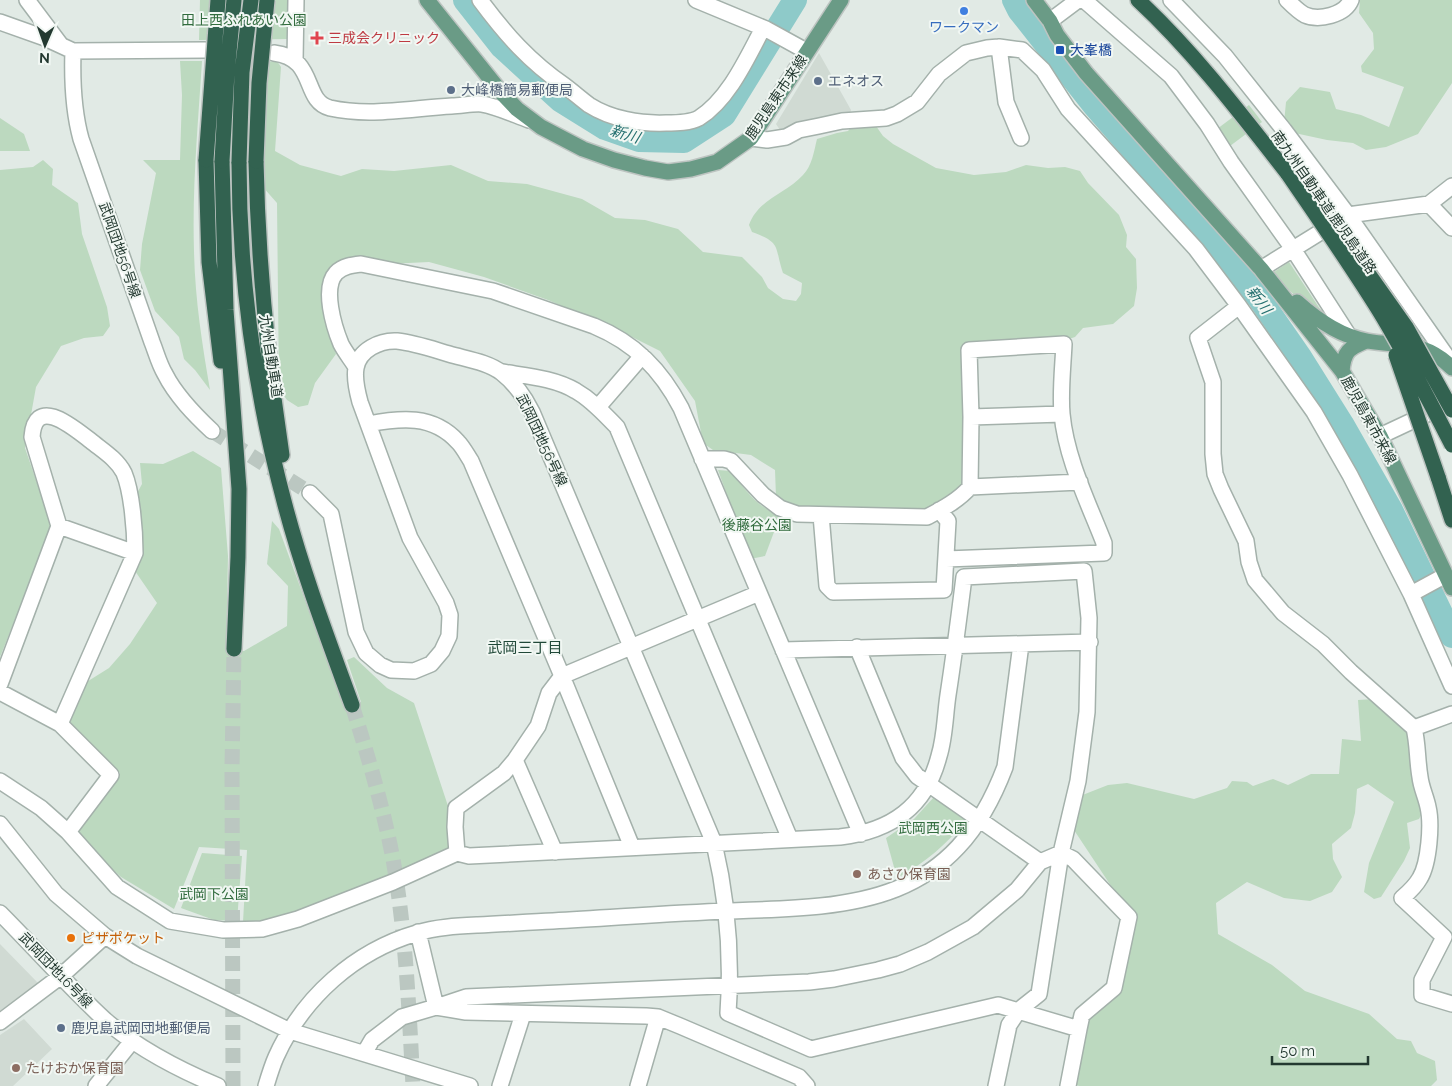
<svg xmlns="http://www.w3.org/2000/svg" width="1452" height="1086" font-family="Raleway,'Noto Sans JP',sans-serif">
<style>
.built{fill:#d0dad3}
.green{fill:#bcd9bf}
.lines{fill:none;stroke-linecap:round;stroke-linejoin:round}
.river{stroke:#8ecac9;stroke-width:24}
.minor-tunnel{stroke:#bbc7c1;stroke-width:15;stroke-dasharray:15 8;stroke-linecap:butt}
.highway-tunnel{stroke:#bbc7c1;stroke-width:15;stroke-dasharray:15 8;stroke-linecap:butt}
.minor-casing{stroke:#a4b1ab;stroke-width:18}
.major-casing{stroke:#bdc4c1;stroke-width:18}
.highway-casing{stroke:#bdc4c1;stroke-width:18}
.minor{stroke:#fff;stroke-width:15}
.major{stroke:#6a9b86;stroke-width:15}
.highway{stroke:#326250;stroke-width:15}
.highway-bridge-casing{stroke:#bdc4c1;stroke-width:18;stroke-linecap:butt}
.highway-bridge{stroke:#326250;stroke-width:15}
.shop-dot{fill:#3f7fe0;stroke:#f1f7f3;stroke-width:2}
.health-dot{fill:#e0444e;stroke:#f1f7f3;stroke-width:2}
.transit-dot{fill:#1a4fb4;stroke:#f1f7f3;stroke-width:2}
.service-dot{fill:#5c6f8a;stroke:#f1f7f3;stroke-width:2}
.education-dot{fill:#8d6e63;stroke:#f1f7f3;stroke-width:2}
.food-dot{fill:#e8710a;stroke:#f1f7f3;stroke-width:2}
.labels{text-anchor:middle;stroke-width:4;stroke-linejoin:round;paint-order:stroke}
.park-label{font-size:14px;fill:#326c3e;stroke:#f1f7f3}
.shop-label{font-size:14px;fill:#366cbe;stroke:#f1f7f3}
.health-label{font-size:14px;fill:#be3a42;stroke:#f1f7f3;text-anchor:start}
.transit-label{font-size:14px;fill:#164399;stroke:#f1f7f3;text-anchor:start}
.service-label{font-size:14px;fill:#4e5e75;stroke:#f1f7f3;text-anchor:start}
.street-label{font-size:14px;fill:#233930;stroke:#f1f7f3}
.education-label{font-size:14px;fill:#785e54;stroke:#f1f7f3;text-anchor:start}
.food-label{font-size:14px;fill:#c56008;stroke:#f1f7f3;text-anchor:start}
.water-label{font-size:15px;font-style:italic;fill:#246f6f;stroke:#f1f7f3}
.neighbourhood-label{font-size:15px;fill:#214939;stroke:#f1f7f3}
</style>
<rect width="100%" height="100%" fill="#e1eae5"/>
<path class="built" d="M819,53L851,110L850,114L846,118L812,119L780,130L776,124Z
M0,944L38,983L0,1011Z
M24,1019L52,1049L13,1086H0V1035Z"/>
<path class="green" d="M200,0H288L289,39L199,40Z
M1360,0H1452V83L1418,134L1386,147L1366,150L1353,143L1327,140L1290,132L1284,123L1286,102L1300,87L1330,92L1336,109L1361,115L1389,127L1404,87L1362,72L1361,66L1374,49L1373,33L1359,13Z
M180,61H202C198,124 192,188 194,251C195,299 202,343 210,390L195,370L184,359L179,337L155,311L140,270L142,244L156,173L143,160H180L182,95Z
M277,61L281,67L275,151L300,165L341,176L362,169L394,171L451,165L488,181L527,184L582,199L615,218L645,220L678,229L703,252L742,257L762,277L768,288L783,299L796,301L801,294L802,283L783,273C774,246 782,243 752,232L749,225C758,199 786,194 803,175C812,166 814,151 817,139L837,133L848,131L853,125L876,126L883,136L893,144L936,168L974,175L1006,172L1026,165L1048,168L1065,167L1080,171L1088,183L1119,215L1127,235L1126,247L1136,259L1137,288L1134,306L1113,324L1083,328L1075,337L1069,339L966,342L962,348L965,442L964,484L955,492L926,511L811,510L785,503L776,497L775,470L751,455L713,450L703,443L695,401L660,351L616,329L548,300L484,277L429,262L387,264L356,257L341,262L328,272L322,287V301L336,354L315,383L308,405L298,407L287,400L279,389L277,203L262,186L266,62Z
M1249,105L1262,122L1230,146L1217,129Z
M0,118L24,134L30,151H0Z
M43,160L53,169L52,185L78,203L82,234L107,307L110,326L103,336L84,338L61,346L36,387L25,448L52,527L0,657V170L33,167Z
M1289,262L1324,315L1319,317L1271,274Z
M193,451L221,468L228,556L226,650L244,651L287,626L288,586L267,564L272,521L279,529L344,707L361,702L347,660L354,657L387,688L414,703L448,806L450,846L444,852L281,919L243,922L247,850L199,847L174,909L121,877L74,835L120,773L69,725L68,721L85,683L109,668L130,644L157,603L135,571L143,547L135,497L142,484L140,463L163,464Z
M718,470L731,471C747,492 755,505 780,516L765,556L750,559Z
M1375,699L1412,735L1424,809L1419,819L1407,823L1410,848L1404,861L1381,897L1374,899L1364,892L1369,863L1394,802L1368,784L1357,789L1355,813L1351,828L1332,844L1333,859L1342,877L1332,892L1310,901L1284,898L1247,882L1216,903L1218,934L1272,965L1305,991L1369,1014L1397,1039L1411,1041L1417,1053L1435,1061L1437,1080L1431,1086H1079L1072,1083L1087,1016L1121,993L1135,916L1113,889L1074,830L1080,796L1108,785L1127,783L1194,799L1227,788L1232,781L1247,782L1253,786L1273,779L1288,785L1311,774H1339L1342,739L1361,741L1358,700Z
M934,797L968,819C947,843 926,863 897,878L886,838L914,819Z
M202,853L242,856L237,921L214,920L181,908Z"/>
<g class="lines">
<path class="river" d="M465,0L502,47L560,100L605,128L639,140L684,141L724,115L795,0
M1014,0L1019,10L1094,105L1216,245L1259,298L1300,357L1342,424L1391,510L1452,636"/>
<path class="minor-tunnel" d="M212,431L310,493"/>
<path class="highway-tunnel" d="M352,705C368,756 383,807 393,859C406,934 409,1010 413,1086
M233,1086L232,768L234,649"/>
<g class="minor-casing">
<path id="minor" d="M27,0L60,44
M480,0C506,35 529,61 565,86C573,92 581,99 589,105C611,119 640,124 666,123C676,123 690,123 699,118C729,99 747,58 763,28
M696,0L766,29L806,51
M1084,0L1171,76L1207,124L1231,162L1293,249L1349,336
M1171,0L1225,56L1284,130L1348,215L1452,364
M1287,0C1292,5 1299,12 1305,15C1319,21 1345,15 1351,0
M1050,21L1078,0
M0,22L45,38L73,51L205,50
M999,47L1006,102L1021,138
M73,51C72,81 73,110 81,139L152,342C156,352 159,364 165,374C176,396 195,415 212,431
M274,53C317,58 302,101 330,108C370,117 412,108 452,106C461,106 473,103 482,104C496,106 515,115 529,120
M295,61L296,0
M751,138L767,140L786,137L799,130L819,126L842,121L886,118L897,114L917,102L939,74L966,53L987,48L999,47L1022,50L1043,70L1068,109L1196,249L1239,306L1314,412L1350,475L1411,594L1452,686
M1429,204L1452,186
M1261,269L1348,215L1429,204L1452,228
M1239,306L1198,338L1213,382V454L1215,474L1221,489L1246,541L1249,562L1255,580L1283,613L1323,644L1351,672L1414,728L1452,714
M356,367C351,359 345,352 341,344C334,327 322,288 336,273C343,266 352,265 361,264L493,291L594,326C635,343 661,370 681,408L861,834
M502,372C526,376 555,378 576,391C592,400 604,414 617,427L790,839
M598,407L642,356
M971,417L1062,414
M368,424C400,418 433,414 458,442C463,447 467,455 471,461L562,676L632,847
M1380,436L1446,405
M702,459H724L731,461L763,495L780,508L797,514L927,517C942,509 959,500 970,487L971,417L969,350L1064,344C1063,366 1060,392 1062,414C1066,458 1088,502 1104,543V553L946,559
M970,487L1080,482
M310,493L331,514L356,632L366,653L380,665L391,670L414,671L431,664L442,651L449,636L450,615L446,603L410,538L360,402C357,391 354,379 356,368C359,350 380,340 397,341C415,343 432,349 449,354C466,359 488,362 502,373C516,384 524,396 532,412L714,843C727,898 732,957 728,1013L811,1049L998,1005L1079,1029L1068,1086
M821,515L827,586L833,592L944,590L948,521L939,510
M59,526L135,553
M759,593L562,676L549,693L538,726L515,760L504,773L456,808L455,827L457,853L469,856L840,837C891,831 926,807 939,756C945,737 945,715 948,695C954,656 959,617 964,577L1084,571L1089,618L1087,712L1078,781L1061,853L1039,994L1019,1010L1009,1025L996,1086
M1411,594L1446,575
M857,647L903,758L917,776L1040,862
M783,650L1090,642
M0,684L59,526L32,437C35,394 74,428 91,441C102,450 117,459 124,473C132,492 135,531 135,553L60,724
M0,692L60,724L111,775L68,832L41,808L0,781
M1414,728C1418,744 1417,760 1420,777C1421,787 1426,797 1428,807C1432,824 1429,863 1420,878C1415,887 1409,892 1402,898L1444,937L1422,980V995L1452,1004
M515,760L555,852
M0,824L56,894L105,936L137,956L290,1031L470,1086
M68,832L117,887L170,921L223,930L262,929L298,919L393,882L457,853
M0,913C35,948 68,986 105,1020C136,1047 180,1070 218,1086
M418,932L436,1007L466,997L809,982L834,979L878,970L900,964L928,952L973,927L1017,890L1040,862L1061,853L1073,859L1129,917L1114,988L1082,1015L1079,1029
M0,1022L61,976L105,936
M365,1052L372,1040L402,1017L436,1007L466,1012L646,1016L658,1017L680,1026L799,1077L807,1086
M96,1086L133,1040
M266,1086C269,1076 272,1066 276,1057C303,997 355,951 417,933C436,927 458,926 478,925C503,924 528,922 553,921C611,918 670,913 729,911C857,907 953,905 1005,767L1021,644
M500,1086L523,1014
M638,1086L658,1017"/>
</g>
<g class="major-casing">
<path id="major" d="M427,0L500,91L517,109L541,127L583,149L614,160L645,168L668,172L691,169L717,162L751,138L841,0
M1034,0L1050,21L1057,35L1086,73L1261,269L1342,371L1380,436L1452,588
M1297,302C1317,320 1340,336 1367,341C1401,347 1424,340 1452,368
M1342,371C1344,351 1349,348 1366,341"/>
</g>
<g class="highway-casing">
<path id="highway" d="M1138,0C1194,52 1241,114 1288,174
M206,160L209,262L221,361
M222,161L226,310L239,489L238,557L234,649
M256,161C258,261 267,356 282,455
M239,162C239,278 255,393 285,505C303,573 328,639 352,705
M1438,477L1452,520"/>
</g>
<use href="#minor" class="minor"/>
<use href="#major" class="major"/>
<use href="#highway" class="highway"/>
<g class="highway-bridge-casing">
<path id="highway-bridge" d="M206,160L218,0
M222,161L227,73L234,0
M256,161L259,83L267,0
M239,162L242,72L251,0
M1288,174C1320,221 1353,268 1383,317C1408,359 1430,402 1452,445
M1353,252L1406,327L1452,410
M1396,355L1438,477"/>
</g>
<use href="#highway-bridge" class="highway-bridge"/>
</g>
<circle class="shop-dot" cx="964" cy="11" r="5"/>
<path class="health-dot" d="M314.5 30.5h5v5h5v5h-5v5h-5v-5h-5v-5h5z"/>
<rect class="transit-dot" x="1055" y="45" width="10" height="10" rx="2.5"/>
<g class="service-dot">
<circle cx="818" cy="81" r="5"/>
<circle cx="451" cy="90" r="5"/>
<circle cx="61" cy="1028" r="5"/>
</g>
<g class="education-dot">
<circle cx="857" cy="874" r="5"/>
<circle cx="16" cy="1068" r="5"/>
</g>
<circle class="food-dot" cx="71" cy="938" r="5"/>
<g class="labels">
<g class="park-label">
<text x="244" y="25">田上西ふれあい公園</text>
<text x="757" y="530">後藤谷公園</text>
<text x="933" y="833">武岡西公園</text>
<text x="214" y="899">武岡下公園</text>
</g>
<g class="shop-label">
<text x="964" y="32">ワークマン</text>
</g>
<g class="health-label">
<text x="328" y="43">三成会クリニック</text>
</g>
<g class="transit-label">
<text x="1070" y="55">大峯橋</text>
</g>
<g class="service-label">
<text x="828" y="86">エネオス</text>
<text x="461" y="95">大峰橋簡易郵便局</text>
<text x="71" y="1033">鹿児島武岡団地郵便局</text>
</g>
<g class="street-label">
<text transform="translate(776 97) rotate(-56)" y="5">鹿児島東市来線</text>
<text transform="translate(1324 202) rotate(55)" y="5">南九州自動車道;鹿児島道路</text>
<text transform="translate(120 250) rotate(71)" y="5">武岡団地56号線</text>
<text transform="translate(271 356) rotate(81)" y="5">九州自動車道</text>
<text transform="translate(1369 420) rotate(61)" y="5">鹿児島東市来線</text>
<text transform="translate(542 440) rotate(65)" y="5">武岡団地56号線</text>
<text transform="translate(56 970) rotate(46)" y="5">武岡団地16号線</text>
</g>
<g class="education-label">
<text x="867" y="879">あさひ保育園</text>
<text x="26" y="1073">たけおか保育園</text>
</g>
<g class="food-label">
<text x="81" y="943">ピザポケット</text>
</g>
<g class="water-label">
<text transform="translate(625 134) rotate(17)" y="5">新川</text>
<text transform="translate(1259 300) rotate(53)" y="5">新川</text>
</g>
<g class="neighbourhood-label">
<text x="525" y="653">武岡三丁目</text>
</g>
</g>
<g transform="translate(45 45) rotate(182)" stroke="#f1f7f3" stroke-width="4" paint-order="stroke">
<path d="M0-4L9 19L0 12L-9 19Z" fill="#233930"/>
<text y="-8" font-size="14" font-weight="bold" text-anchor="middle" fill="#233930">N</text>
</g>
<path d="M1272 1056v8h96v-8" fill="none" stroke="#233930" stroke-width="2.5"/>
<text x="1280" y="1056" font-size="15" fill="#233930" stroke="#f1f7f3" stroke-width="4" paint-order="stroke">50 m</text>
</svg>
